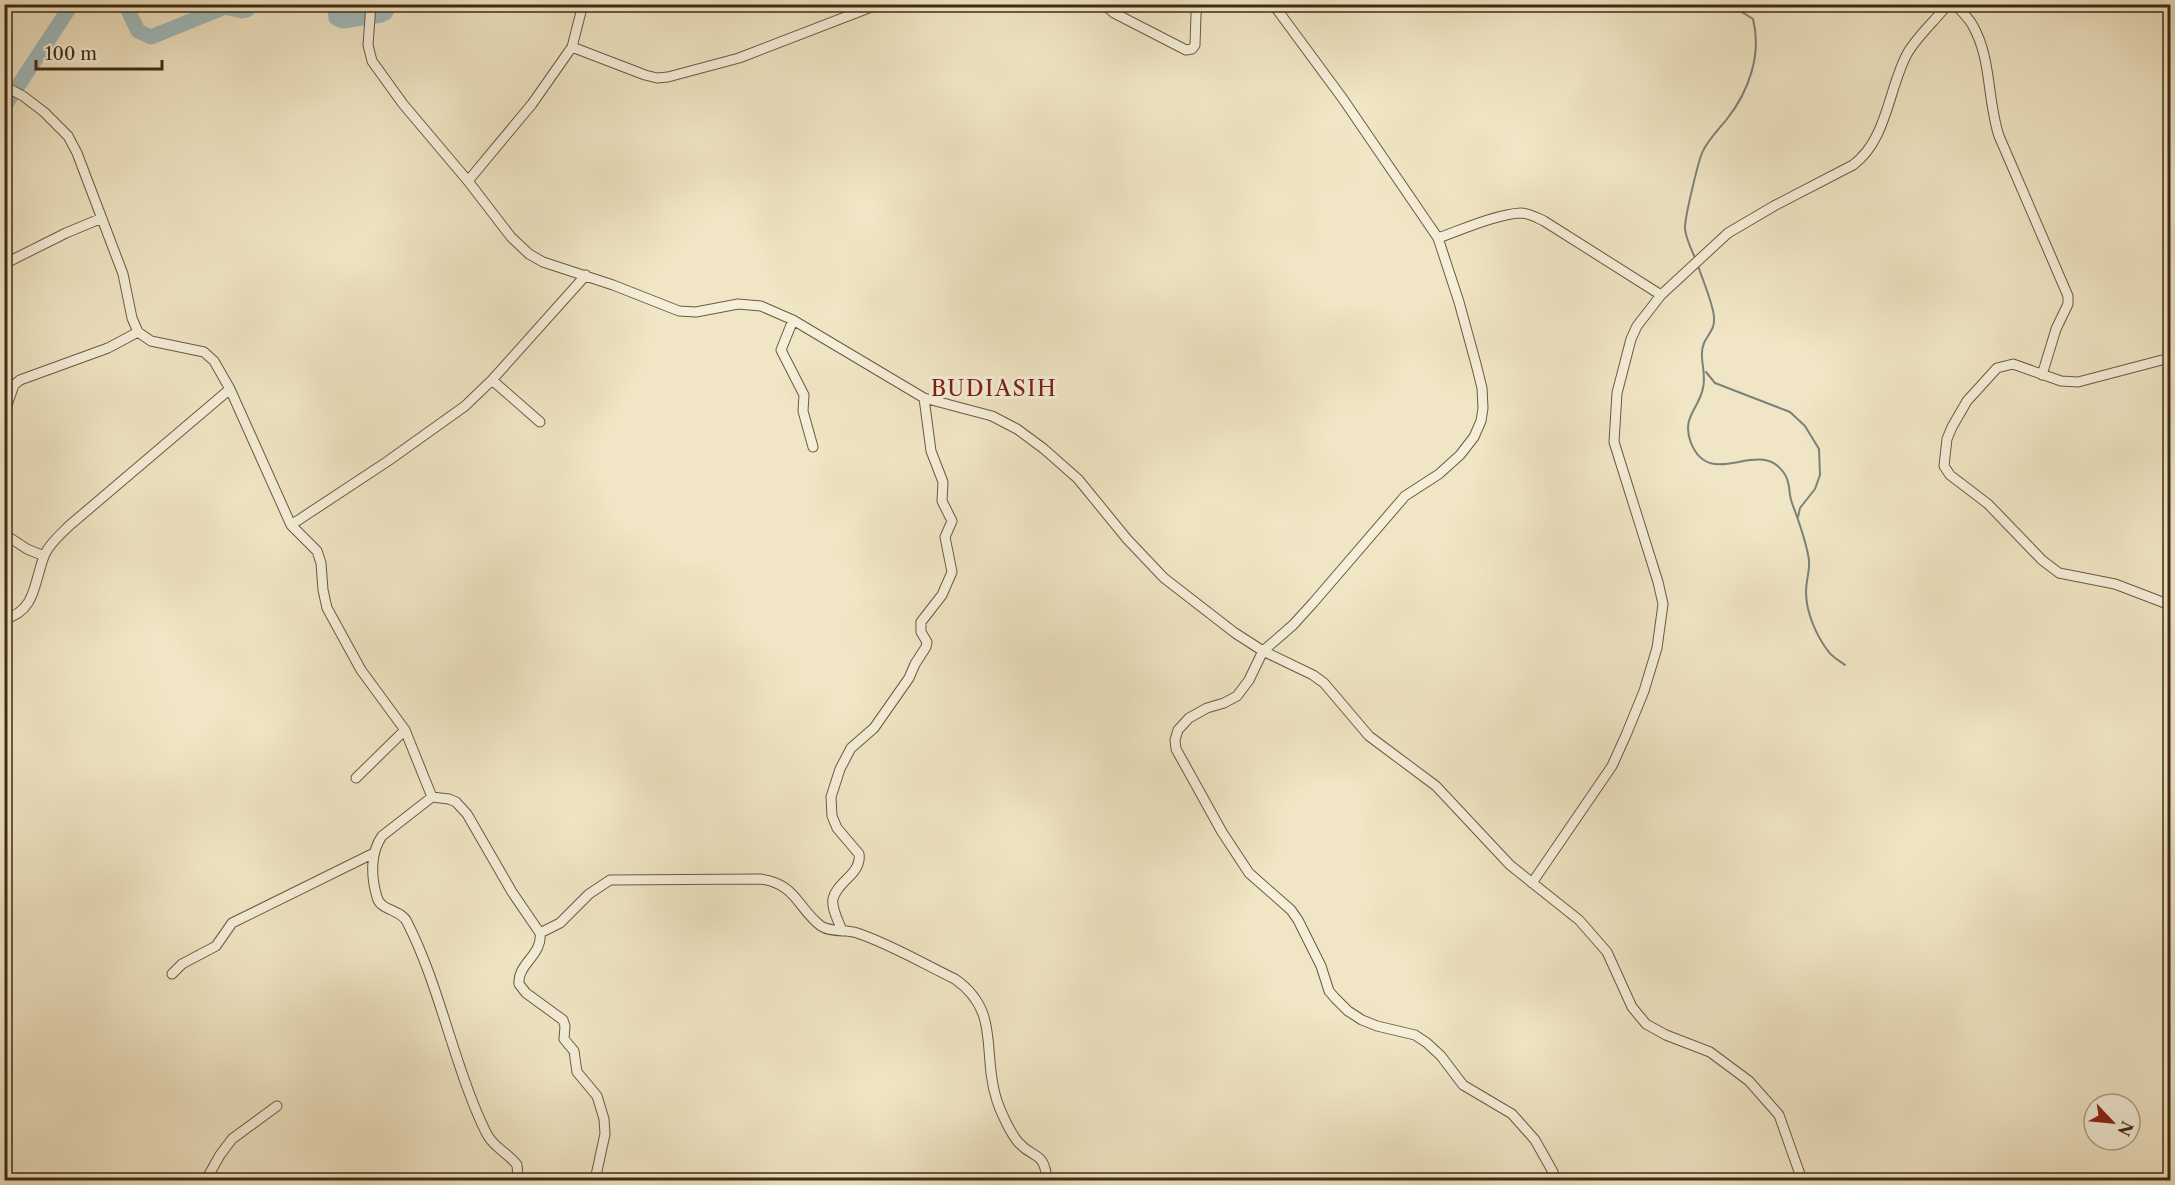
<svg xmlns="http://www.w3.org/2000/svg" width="2175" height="1185" font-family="'Libre Caslon Text',serif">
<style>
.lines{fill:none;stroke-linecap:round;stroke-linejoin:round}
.stream{stroke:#79827a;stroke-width:2}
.river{stroke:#a0bcbf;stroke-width:15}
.street-casing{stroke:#6b5a3e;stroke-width:11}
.street{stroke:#f5eed9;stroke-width:9}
.labels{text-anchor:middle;stroke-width:6;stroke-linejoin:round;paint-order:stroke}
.quarter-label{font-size:22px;letter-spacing:1.5px;fill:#7a1f14;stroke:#f5eed9}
</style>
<rect width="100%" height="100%" fill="#f0e5c4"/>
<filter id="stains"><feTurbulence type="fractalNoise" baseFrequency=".00333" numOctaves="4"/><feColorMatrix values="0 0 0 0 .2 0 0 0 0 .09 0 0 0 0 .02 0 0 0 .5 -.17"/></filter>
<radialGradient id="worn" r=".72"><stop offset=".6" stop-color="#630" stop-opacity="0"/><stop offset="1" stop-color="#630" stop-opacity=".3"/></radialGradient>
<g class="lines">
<path class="stream" d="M1696,260C1692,251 1686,239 1685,229C1684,220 1698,163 1702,153C1707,141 1719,129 1727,119C1749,91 1762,54 1753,19L1729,4
M1698,266C1702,278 1714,306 1714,318C1715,329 1708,334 1704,343C1698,357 1707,372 1703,388C1699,409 1681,417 1691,443C1711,492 1759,436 1784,473C1791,482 1788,493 1792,503C1799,522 1806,540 1809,560C1810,570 1806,581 1806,592C1806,612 1816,635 1828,651C1832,657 1840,661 1845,665
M1706,372L1715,383L1790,412L1805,426L1819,449L1820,475L1815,489L1800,508L1798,517"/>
<path class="river" d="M125,4L138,31L151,37L225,7L242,11L247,10L251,4
M335,4L336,18L343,21L381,15L385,13L391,4
M4,107L72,4"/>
<g class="street-casing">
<path id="street" d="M371,4L368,45L372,61L403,104L468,181L511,237L529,254L543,262L613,285L679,311L696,312L738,304L761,306L793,320L924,398L992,416L1017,429L1044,449L1078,479L1127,539L1164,578L1235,633L1263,651L1313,675L1324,683L1369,736L1436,786L1510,865L1579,920L1607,952L1632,1007L1646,1024L1666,1035L1710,1052L1749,1081L1779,1115L1802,1180
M1103,4L1114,13L1186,50L1192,49L1195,45L1196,14L1199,4
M1273,4L1343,99L1438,238L1459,302L1476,364L1482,388L1483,408L1481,421L1474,437L1460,455L1439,474L1405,496L1313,603L1293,625L1263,651L1249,680L1237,696L1224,703L1207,708L1189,718L1178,730L1175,740L1176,749L1222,832L1249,873L1291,910L1298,920L1321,966L1329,991L1335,998L1348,1011L1362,1020L1377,1026L1415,1035L1427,1043L1441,1056L1463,1085L1512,1114L1535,1140L1553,1172L1555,1180
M1955,4C1961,11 1969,18 1973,26C1992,60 1987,100 1999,136L2068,296V304L2056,329L2042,375
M572,47L583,4
M4,86L23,96L44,112L68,136L77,153L123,274L132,318L138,332L151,341L204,352L214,361L230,389L291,525L317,551L321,563L323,590L327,608L361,670L405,730L432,797
M468,181L532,104L572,47L645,75L657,78L668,77L739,58L879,4
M1438,238C1461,230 1497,214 1521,213C1529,213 1537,218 1544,221L1661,295
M4,264L66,233L102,218
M793,320L781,350L804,395L803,411L813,447
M2170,360H2162L2078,382L2061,381L2013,364L1997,368L1967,401L1952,427L1947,439L1944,466L1950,475L1988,504L2042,560L2059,573L2115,584L2170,605
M492,380L540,422
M4,414L14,385L20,380L108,348L138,332
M291,525L388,461L465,406L492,380L586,275
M4,534L27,549L44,556
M4,619C37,612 34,579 45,554C50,543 61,534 70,525L230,389
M356,778L405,730
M1532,883L1612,766L1626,735L1644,691L1657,648L1663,604L1658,582L1614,442L1617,393L1631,339L1637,326L1661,295L1728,233L1774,206L1853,165C1887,140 1888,90 1907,54C1917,36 1935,21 1948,4
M842,931C839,922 831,908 833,899C837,881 862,874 859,854L837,828L832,816L831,797L840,769L851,748L874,728L909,678L915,664L926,647L927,642L921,632V622L942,595L952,572L945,537L952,521L942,501L943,482L931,451L924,398
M540,933C543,955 517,964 519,984L526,993L563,1020L565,1026L564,1039L574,1051L577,1072L597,1096L604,1119L605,1134L595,1180
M172,974L182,964L216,946L232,923L374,853
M206,1180L220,1155L232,1139L277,1106
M518,1180L517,1165C509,1154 495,1148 488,1136C476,1114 467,1088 459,1064C443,1017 430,967 407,922C401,909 380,911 377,897C371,877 370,853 382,836L432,797L449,799L456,802L467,814L512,892L540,933L560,923L589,894L610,880L760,879C797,884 797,908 821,926C832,933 845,929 857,933C888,943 924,964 955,979C1002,1012 981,1053 997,1101C1001,1113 1010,1132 1018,1142C1034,1160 1044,1150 1047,1180"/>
</g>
<use href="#street" class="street"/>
</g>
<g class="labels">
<g class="quarter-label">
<text x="994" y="396">BUDIASIH</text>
</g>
</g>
<rect width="2175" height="1185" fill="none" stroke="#f0e5c4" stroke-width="24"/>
<rect x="6" y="6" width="2163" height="1173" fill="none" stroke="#3f2b12" stroke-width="3"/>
<rect x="12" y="12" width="2151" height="1161" fill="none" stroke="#3f2b12" stroke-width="1.5"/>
<g transform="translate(2112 1122) rotate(116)"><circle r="28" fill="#f5eed9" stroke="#aca089" stroke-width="1.5"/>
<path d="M0-4.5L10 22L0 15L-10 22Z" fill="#8f2418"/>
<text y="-9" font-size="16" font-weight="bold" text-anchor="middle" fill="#3f2b12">N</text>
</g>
<path d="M36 60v9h126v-9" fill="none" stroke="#3f2b12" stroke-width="3"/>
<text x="45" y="60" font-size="18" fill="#3f2b12" stroke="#f5eed9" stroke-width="4.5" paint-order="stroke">100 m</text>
<rect width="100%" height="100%" filter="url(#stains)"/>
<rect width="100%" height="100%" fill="url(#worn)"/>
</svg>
